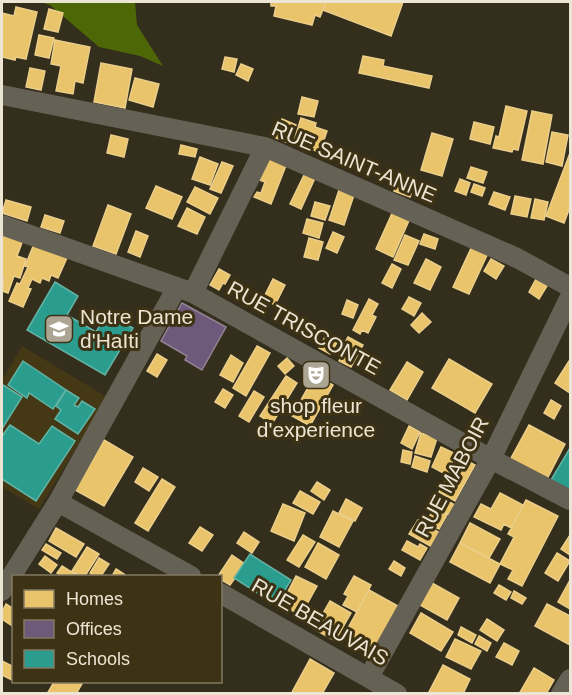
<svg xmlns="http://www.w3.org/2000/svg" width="572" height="695" font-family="Helvetica,sans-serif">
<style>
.built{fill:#453814}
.forest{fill:#4e6706}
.homes{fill:#e9c46a;stroke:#eace8a;stroke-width:1.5}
.offices{fill:#6d597a;stroke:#938395;stroke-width:1.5}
.schools{fill:#2a9d8f;stroke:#64b3a4;stroke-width:1.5}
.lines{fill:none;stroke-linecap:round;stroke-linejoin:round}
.minor{stroke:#666155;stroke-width:20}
.labels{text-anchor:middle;stroke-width:6;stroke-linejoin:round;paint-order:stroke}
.street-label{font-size:21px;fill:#ece5d4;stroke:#3d3214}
.poi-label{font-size:21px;fill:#ece5d4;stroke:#3d3214;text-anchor:start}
</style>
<rect width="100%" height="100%" fill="#342e1d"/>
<path class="built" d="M22,346L107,397L39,509L2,487V380Z"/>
<path class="forest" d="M40,2H135L137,25L163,66L140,56L99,47L50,5Z"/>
<path class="homes" d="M271,2H326L320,17L315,15L312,25L274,16L276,6H271Z
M326,2H403L391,36L323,10Z
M16,7L37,12L26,59L16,57L15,60L2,57V13L14,16Z
M49,9L63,13L58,32L44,29Z
M39,35L54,38L49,58L35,55Z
M55,40L90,47L83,83L75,81L73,94L56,91L61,66L51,64Z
M363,56L384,60L383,66L432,76L429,88L359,73Z
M225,57L237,59L234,72L222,69Z
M101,63L132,69L125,108L94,102Z
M241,64L253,69L248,81L236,75Z
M30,68L45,71L41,90L26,87Z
M135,78L159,84L153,107L129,100Z
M302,97L318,101L314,117L298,114Z
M506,106L527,111L518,150L513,149L512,152L493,148L496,136L499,137Z
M532,111L552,115L543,164L522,160Z
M301,118L316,123L315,127L327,131L320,152L293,144Z
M282,119L296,125L288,143L274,137Z
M474,122L494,127L490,144L470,139Z
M552,132L568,135L562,166L546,162Z
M432,133L453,139L442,176L421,170Z
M111,135L128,139L124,157L107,153Z
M181,145L197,149L195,157L179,154Z
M259,152L287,163L271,204L254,197L257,192L261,193L265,182L249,176Z
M570,153V207L564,223L546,216Z
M200,157L218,164L210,185L192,179Z
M222,162L233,166L221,193L210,189Z
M471,167L487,172L483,183L467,178Z
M305,173L315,178L301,209L290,204Z
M460,179L470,183L466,195L455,191Z
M399,181L414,187L410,197L394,191Z
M474,184L485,188L482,196L471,192Z
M156,186L182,197L172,219L146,208Z
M195,187L218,198L210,214L187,202Z
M340,187L355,192L344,225L329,220Z
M494,192L510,197L505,210L489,204Z
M515,196L531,199L527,217L511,214Z
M535,199L548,202L544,220L531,218Z
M6,200L31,207L27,221L2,213Z
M315,202L330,206L325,220L311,216Z
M108,205L131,214L116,254L93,246Z
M187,208L205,217L197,234L178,226Z
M394,209L411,216L393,257L376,249Z
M45,215L64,221L60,233L41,227Z
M307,219L323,223L319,238L303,233Z
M136,231L148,236L140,257L128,252Z
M333,232L344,237L337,253L326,248Z
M2,233L23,240L17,256L26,259L20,278L14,276L8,293L2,291L4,278L2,277Z
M424,234L438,239L435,249L420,244Z
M405,235L419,241L408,265L394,260Z
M309,238L323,242L318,260L304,257Z
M34,244L67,258L58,278L51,275L49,281L42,278L40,283L32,279L28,288L31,289L23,307L9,301L17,283L20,284L28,267L25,266Z
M473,244L489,251L469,294L453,287Z
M426,259L441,267L430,290L414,283Z
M491,259L504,266L496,279L484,271Z
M392,264L401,269L392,288L382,283Z
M219,269L230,275L225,284L223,283L219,290L210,285Z
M273,279L285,285L275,305L263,299Z
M536,279L547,286L539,299L529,292Z
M409,297L421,303L414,316L402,309Z
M369,299L378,304L372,315L376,317L368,333L362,330L360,334L353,330Z
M347,300L358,305L353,318L342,314Z
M422,313L431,322L419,333L411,325Z
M326,335L338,341L330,354L319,348Z
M348,337L363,345L351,367L339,361L345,349L342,348Z
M257,346L270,353L246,396L233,388Z
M157,354L167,360L157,377L147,371Z
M231,355L243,363L233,382L220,375Z
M287,358L294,366L285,374L278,366Z
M449,359L492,384L475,413L432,388Z
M569,361H570V393L555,383Z
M407,362L423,372L407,400L390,390Z
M315,375L333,385L310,426L292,416Z
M286,376L297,383L272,424L260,416Z
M223,389L233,395L225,408L215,402Z
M254,391L264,397L249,422L239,416Z
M551,400L561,406L554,419L544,413Z
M529,425L565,444L547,479L510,460Z
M409,426L420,432L412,449L401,443Z
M421,433L437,438L431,457L415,453Z
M104,440L133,457L104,506L75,490Z
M441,447L456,454L447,475L432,467Z
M403,450L412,452L410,464L401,462Z
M415,456L430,461L427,472L412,467Z
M459,456L475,465L455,501L439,492Z
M143,468L158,477L149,491L135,482Z
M162,479L175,487L148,531L135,523Z
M317,482L330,490L324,500L311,491Z
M300,491L320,502L313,514L293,503Z
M500,493L523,505L511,528L504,524L501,530L474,517L481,504L491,509Z
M437,495L455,505L450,515L431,505Z
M346,499L362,508L355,521L339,513Z
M526,500L558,516L522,586L508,579L513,570L500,564L514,537L508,534Z
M283,504L305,513L294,541L271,531Z
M434,508L447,515L439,529L426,523Z
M333,511L353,521L339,547L320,537Z
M418,520L440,533L432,547L409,534Z
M470,523L500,539L489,558L460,543Z
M200,527L213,535L202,551L189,543Z
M56,528L84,544L76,557L49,541Z
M244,532L259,542L252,553L237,543Z
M303,535L315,542L299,567L287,560Z
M570,535V555L561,549Z
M407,541L418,547L420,544L427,548L420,560L402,550Z
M318,543L339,555L326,579L305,567Z
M460,543L500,564L490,583L450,562Z
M46,544L61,553L57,559L42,550Z
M87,547L99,554L85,576H81L72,571Z
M557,553L570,561L558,581L545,573Z
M232,555L245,564L230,585L220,579V576H218Z
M45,556L57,565L51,573L39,564Z
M99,558L109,564L101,576H95L90,573Z
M394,561L405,568L401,576L389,569Z
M62,566L78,576H62L57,573Z
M116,569L127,576H112Z
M296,576L317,586L301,615L281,605Z
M354,576L371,585L357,612L343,605L348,596L344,594Z
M570,580V609L558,602Z
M432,583L459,598L447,620L420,605Z
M499,585L511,592L506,600L494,593Z
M369,590L398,606L372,653L343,637Z
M514,591L526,598L522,604L511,598Z
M330,601L351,613L335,641L314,629Z
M6,604L14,609V627L2,619V612Z
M547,604L570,616V645L535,626Z
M421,613L453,632L441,651L410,633Z
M487,619L504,630L497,641L480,630Z
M461,627L476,635L472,643L458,635Z
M479,636L491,643L487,651L475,644Z
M455,639L481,651L471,669L446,657Z
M504,643L519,651L512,665L496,657Z
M310,659L334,673L322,694H291Z
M2,661L14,667V681L2,675Z
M443,665L470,679L463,694H433L429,692Z
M534,668L554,680L546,694H519Z
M54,682H83L76,694H47Z"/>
<path class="offices" d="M182,303L226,327L202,370L185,360L187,356L161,341Z"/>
<path class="schools" d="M55,282L78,296L67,315L96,332L107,313L133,328L105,375L27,330Z
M23,361L66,390L53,409L29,393L27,398L8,385Z
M3,385L22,397L2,429V388Z
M66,390L79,398L74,405L78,407L82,401L95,409L78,434L55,419L61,410L56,406Z
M10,425L39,444L52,426L75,441L36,501L2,479V436Z
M570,448V492L551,480Z
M250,554L291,580L276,605L234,578Z"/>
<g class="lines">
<path class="minor" d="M2,95L265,147L517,258L570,287
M2,225L193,293L491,459L570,500
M193,293L265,147
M58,502L191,576
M2,591L58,502L176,289
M220,593L397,694
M369,677L491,459L570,297
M561,694L570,679"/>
</g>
<defs>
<g id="university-square" transform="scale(1.5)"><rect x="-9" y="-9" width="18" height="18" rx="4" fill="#aca594" stroke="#3d3214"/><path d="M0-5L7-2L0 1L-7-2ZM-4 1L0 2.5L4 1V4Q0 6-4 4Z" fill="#fff"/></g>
<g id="theatre-square" transform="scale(1.5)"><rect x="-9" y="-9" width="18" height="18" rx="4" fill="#aca594" stroke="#3d3214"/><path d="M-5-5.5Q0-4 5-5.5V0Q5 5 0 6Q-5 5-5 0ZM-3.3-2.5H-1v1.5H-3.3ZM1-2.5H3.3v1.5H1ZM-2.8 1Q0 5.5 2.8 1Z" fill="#fff"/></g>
</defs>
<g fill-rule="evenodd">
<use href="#university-square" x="59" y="329"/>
<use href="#theatre-square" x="316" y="375"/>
</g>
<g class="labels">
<g class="street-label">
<text transform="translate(354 162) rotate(23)" y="7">RUE SAINT-ANNE</text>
<text transform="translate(304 328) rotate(29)" y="7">RUE TRISCONTE</text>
<text transform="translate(452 477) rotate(-62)" y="7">RUE MABOIR</text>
<text transform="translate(320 622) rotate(30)" y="7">RUE BEAUVAIS</text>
</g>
<g class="poi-label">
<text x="80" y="324">Notre Dame<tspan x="80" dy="24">d'HaIti</tspan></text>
<text x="316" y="413" text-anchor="middle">shop fleur<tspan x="316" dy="24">d'experience</tspan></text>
</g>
</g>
<rect width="572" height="695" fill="none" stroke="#ece5d4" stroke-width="6"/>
<rect x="12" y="575" width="210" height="108" fill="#3d3214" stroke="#837a61" stroke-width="1.5"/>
<rect x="24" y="590" width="30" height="18" fill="#e9c46a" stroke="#837a61" stroke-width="1.5"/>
<text x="66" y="605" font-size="18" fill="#ece5d4">Homes</text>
<rect x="24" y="620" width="30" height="18" fill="#6d597a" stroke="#837a61" stroke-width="1.5"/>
<text x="66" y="635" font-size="18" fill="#ece5d4">Offices</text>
<rect x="24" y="650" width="30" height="18" fill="#2a9d8f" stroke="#837a61" stroke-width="1.5"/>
<text x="66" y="665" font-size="18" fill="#ece5d4">Schools</text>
</svg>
